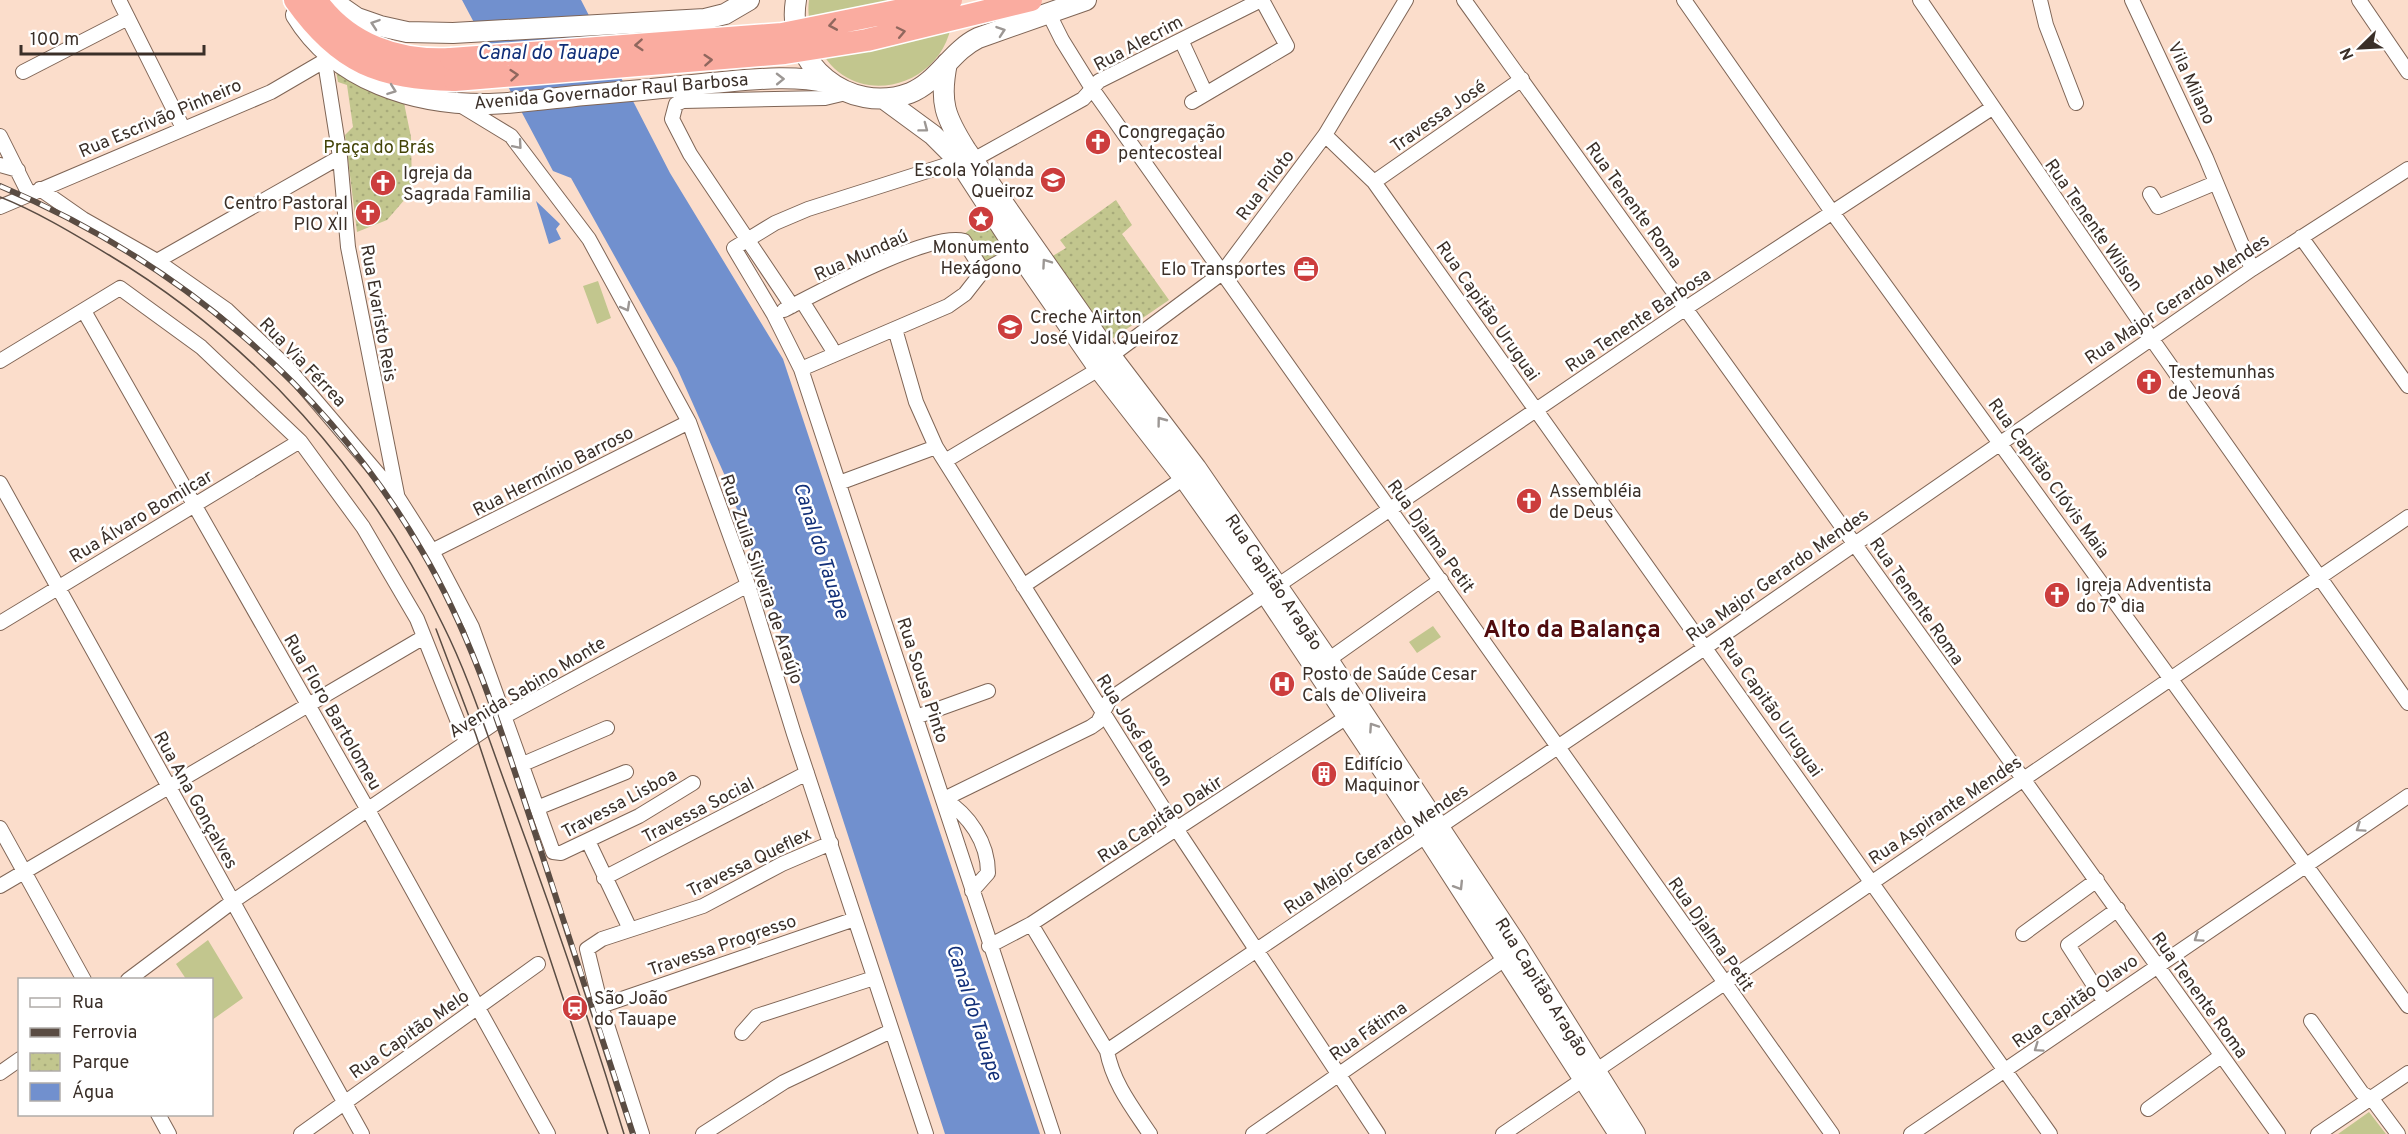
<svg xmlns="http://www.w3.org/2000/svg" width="2408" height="1134" font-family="Overpass,sans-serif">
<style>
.grass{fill:#c2c68e}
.park{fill:url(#park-dots)}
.water{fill:#7190ce}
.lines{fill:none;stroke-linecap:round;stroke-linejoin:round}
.minor-casing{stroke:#7f6556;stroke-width:16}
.secondary-casing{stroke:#7f6556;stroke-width:22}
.trunk-casing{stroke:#fff;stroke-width:25}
.minor{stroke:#fff;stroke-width:14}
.secondary{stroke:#fff;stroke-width:20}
.trunk{stroke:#faaca0;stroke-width:22}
.tram{stroke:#5a4c43;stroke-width:1.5}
.rail-casing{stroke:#5a4c43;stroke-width:6}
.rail{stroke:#fff;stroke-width:4;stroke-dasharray:11;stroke-linecap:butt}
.trunk-bridge-casing{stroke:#fff;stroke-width:25;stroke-linecap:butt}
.trunk-bridge{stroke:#faaca0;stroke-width:22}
.oneway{stroke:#9c9794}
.oneway2{stroke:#90675e}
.labels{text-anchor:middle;stroke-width:5;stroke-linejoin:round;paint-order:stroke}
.street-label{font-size:18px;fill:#3a2f28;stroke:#fff}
.poi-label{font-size:18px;fill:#3a2f28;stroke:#fff;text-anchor:start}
.park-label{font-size:18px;fill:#434407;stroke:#fff}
.water-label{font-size:20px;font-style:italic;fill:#112f78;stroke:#fff}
.district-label{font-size:24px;font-weight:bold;fill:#500b0d;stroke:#fff}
</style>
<defs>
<pattern id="park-dots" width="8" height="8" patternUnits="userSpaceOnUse" patternTransform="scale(1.5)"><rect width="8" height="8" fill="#c2c68e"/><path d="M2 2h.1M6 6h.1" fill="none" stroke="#a7aa7a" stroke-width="1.8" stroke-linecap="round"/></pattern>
</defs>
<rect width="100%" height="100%" fill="#fbddcb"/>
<path class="grass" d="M809,0H952C962,86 847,121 816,40C810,26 807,15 809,0Z
M598,281L611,318L597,324L583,286Z
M1433,626L1441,637L1417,653L1409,642Z
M208,940L243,998L212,1020V980L186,979L176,964Z
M2369,1112L2386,1134H2338Z"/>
<path class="park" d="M336,71L404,103L411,137L412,191L387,220L357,232L345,135L353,127L347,85L338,82Z
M1116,200L1132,225L1122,234L1169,300L1112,339L1051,257L1066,248L1060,240Z
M983,209L1007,249L982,265L963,235L973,227L971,218Z"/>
<path class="water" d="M462,0H581L670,173L783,359L1040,1134H945L793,666L725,476L677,368L571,178L553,171Z
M536,201L560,224L556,229L561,239L549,244Z"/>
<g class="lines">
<g class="minor-casing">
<path id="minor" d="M119,0L183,128
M1464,0L2278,1134
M1684,0L1832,212L2408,1006
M1920,0L2151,338L2408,703
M2040,0L2046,25L2076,103
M2132,0L2206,158L2252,269
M2359,0L2408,72
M1049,14L1062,40L1093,90L1832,1134
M1181,40L1205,92
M325,62L340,157L348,247L397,494
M23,72L128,18
M1192,102L1287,46L1262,0
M460,105L511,136L589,239L689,422L748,585L794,734L926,1134
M1325,135L1374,182L2050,1134
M0,136L29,194
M973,160L1083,99L1099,81L1261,0
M959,161L808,209L775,223L734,248L774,315L801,369L1053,1134
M0,165L18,170
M1374,182L1522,79
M40,189L83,219L157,261L227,310L287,367L397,496L432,551L472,627L553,852L561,853L639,816L693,783
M2150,194L2158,207L2215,183
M0,207L271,92L331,57
M2301,237L2408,386
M157,261L340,157
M802,301L831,347
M792,306L690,154L672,119L676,104L683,101L825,98L846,93
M784,310C819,292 931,231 964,241L983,271
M84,311L368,810L548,1134
M895,329L916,402L936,447L1177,830L1378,1134
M1112,355L1222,273L1325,135L1406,0
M0,361L120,288L201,347L300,441L363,527L417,619L466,742
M801,369L948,306L965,294L983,271L1018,252
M945,461L1099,369
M0,483L362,1134
M839,483L936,447
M432,551L689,422
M1023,586L1184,478
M1277,586L1686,308L1992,108
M0,623L300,441
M1328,660L1441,580
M916,717L988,691
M523,764L607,728
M944,799L1091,727L1098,722L1110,699L1266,594
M944,799C969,815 988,842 988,873L972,891
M537,808L626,772
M0,828L84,980
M588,841L630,929
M604,878L807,773
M0,886L424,637
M1031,924L1107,1051C1113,1083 1132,1107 1150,1134
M2023,934L2097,880
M989,946L1031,924L1347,717
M128,980L232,902L505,716L748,585
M2104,1001L2068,945L2118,909
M601,1006L855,919
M2311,1021L2362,1093L2372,1099L2398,1134
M742,1033L757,1016L874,978
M1107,1051L1706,647L2252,269L2408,169
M0,1073L20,1059
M2148,1109L2221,1056
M158,1114L169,1134
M301,1134L538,964
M642,1134L601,1006L587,949L602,939L703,906L782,864L831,843
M703,1134L784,1082L891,1031
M1253,1134L1505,959
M1503,1134L2408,517
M1911,1134L2408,796
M2318,1134L2408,1073"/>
</g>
<g class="secondary-casing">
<path id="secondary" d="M331,0L357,18L380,26L407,32L453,33L705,19L725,14L749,0
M796,0C785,64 849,116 910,93C938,82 951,51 978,38L1086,0
M296,15C336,81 415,105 489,104C518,103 547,99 575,96C620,92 666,88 711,83C749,80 791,74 829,83
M947,63C939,102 945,117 966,150L1104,347L1196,468L1328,660L1515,942L1635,1134
M884,99L933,135L959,161L1018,252L1099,369L1184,478L1266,594L1427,836L1619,1134"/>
</g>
<g class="trunk-casing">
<path id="trunk" d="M295,0C340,64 380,78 455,80
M316,0C348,45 398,62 451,59"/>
</g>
<use href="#minor" class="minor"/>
<use href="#secondary" class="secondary"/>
<use href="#trunk" class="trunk"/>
<path class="tram" d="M0,197C38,212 74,234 109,255C254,342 370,472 443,625C470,679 488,738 509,794C551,907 589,1019 624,1134
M436,629L476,735L608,1134"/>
<g class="rail-casing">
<path id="rail" d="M0,186C175,260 326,385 422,551C474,639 503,737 535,833C568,933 601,1033 633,1134"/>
</g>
<use href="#rail" class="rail"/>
<g class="trunk-bridge-casing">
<path id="trunk-bridge" d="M451,59L782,34L951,0
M455,80L785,53L867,40L1031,0"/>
</g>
<use href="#trunk-bridge" class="trunk-bridge"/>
</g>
<defs><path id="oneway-chevron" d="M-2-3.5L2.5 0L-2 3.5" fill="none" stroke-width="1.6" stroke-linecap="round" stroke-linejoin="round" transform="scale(1.5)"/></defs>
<g class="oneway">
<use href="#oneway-chevron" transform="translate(375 24) rotate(-161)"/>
<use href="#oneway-chevron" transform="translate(1001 31) rotate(-19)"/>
<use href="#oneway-chevron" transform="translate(780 79) rotate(-1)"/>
<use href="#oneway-chevron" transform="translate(392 90) rotate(20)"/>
<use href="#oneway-chevron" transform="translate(924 128) rotate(37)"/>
<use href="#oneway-chevron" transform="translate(518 145) rotate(49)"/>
<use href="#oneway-chevron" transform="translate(1046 263) rotate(-125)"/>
<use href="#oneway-chevron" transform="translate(626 307) rotate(61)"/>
<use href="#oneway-chevron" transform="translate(1161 421) rotate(-127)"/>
<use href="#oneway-chevron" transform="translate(1373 727) rotate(-124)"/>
<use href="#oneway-chevron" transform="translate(2360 828) rotate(146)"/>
<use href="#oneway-chevron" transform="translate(1459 886) rotate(58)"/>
<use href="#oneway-chevron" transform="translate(2198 938) rotate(146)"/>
<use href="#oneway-chevron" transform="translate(2038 1048) rotate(145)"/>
</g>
<g class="oneway2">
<use href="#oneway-chevron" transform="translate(833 25) rotate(170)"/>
<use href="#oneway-chevron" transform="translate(901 32) rotate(-12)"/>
<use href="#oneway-chevron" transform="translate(639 45) rotate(176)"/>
<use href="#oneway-chevron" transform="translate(708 60) rotate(-4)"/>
<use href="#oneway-chevron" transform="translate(514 75) rotate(-5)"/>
</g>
<defs>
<g id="church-disc" transform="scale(1.35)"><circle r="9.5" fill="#cc3d3d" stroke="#fff"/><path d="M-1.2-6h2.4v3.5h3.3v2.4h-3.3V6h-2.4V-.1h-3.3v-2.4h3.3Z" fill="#fff"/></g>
<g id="school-disc" transform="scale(1.35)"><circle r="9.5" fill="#cc3d3d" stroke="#fff"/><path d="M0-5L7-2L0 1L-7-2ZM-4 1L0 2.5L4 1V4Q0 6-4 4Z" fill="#fff"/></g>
<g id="sight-disc" transform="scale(1.35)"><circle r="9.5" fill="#cc3d3d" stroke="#fff"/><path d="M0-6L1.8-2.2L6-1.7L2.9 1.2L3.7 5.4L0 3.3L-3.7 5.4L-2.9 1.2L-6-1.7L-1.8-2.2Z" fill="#fff"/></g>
<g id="office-disc" transform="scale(1.35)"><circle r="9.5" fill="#cc3d3d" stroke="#fff"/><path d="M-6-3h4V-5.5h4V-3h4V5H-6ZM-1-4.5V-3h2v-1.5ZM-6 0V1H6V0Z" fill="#fff"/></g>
<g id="hospital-disc" transform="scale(1.35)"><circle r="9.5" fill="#cc3d3d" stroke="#fff"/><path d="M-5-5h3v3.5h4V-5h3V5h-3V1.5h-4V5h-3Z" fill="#fff"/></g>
<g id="building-disc" transform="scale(1.35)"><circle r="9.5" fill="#cc3d3d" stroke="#fff"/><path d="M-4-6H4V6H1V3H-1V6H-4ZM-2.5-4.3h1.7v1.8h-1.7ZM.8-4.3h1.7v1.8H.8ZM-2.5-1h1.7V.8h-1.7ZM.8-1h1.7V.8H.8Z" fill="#fff"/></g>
<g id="station-disc" transform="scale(1.35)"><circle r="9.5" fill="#cc3d3d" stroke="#fff"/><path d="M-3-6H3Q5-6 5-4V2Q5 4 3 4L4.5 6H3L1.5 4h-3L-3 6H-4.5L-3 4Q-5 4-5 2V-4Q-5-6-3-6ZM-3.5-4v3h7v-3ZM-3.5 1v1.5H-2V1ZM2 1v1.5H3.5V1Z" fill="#fff"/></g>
</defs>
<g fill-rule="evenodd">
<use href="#church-disc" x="1098" y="142"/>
<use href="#school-disc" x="1053" y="180"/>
<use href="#church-disc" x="383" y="183"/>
<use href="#church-disc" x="368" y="213"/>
<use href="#sight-disc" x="981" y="219"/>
<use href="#office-disc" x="1306" y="269"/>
<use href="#school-disc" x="1010" y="327"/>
<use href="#church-disc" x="2149" y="382"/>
<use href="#church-disc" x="1529" y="501"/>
<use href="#church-disc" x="2057" y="595"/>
<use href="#hospital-disc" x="1282" y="684"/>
<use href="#building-disc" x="1324" y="774"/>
<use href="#station-disc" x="575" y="1008"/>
</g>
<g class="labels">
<g class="street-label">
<text transform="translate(1138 43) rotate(-28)" y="6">Rua Alecrim</text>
<text transform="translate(2192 83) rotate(65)" y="6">Vila Milano</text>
<text transform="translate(611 91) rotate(-5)" y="6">Avenida Governador Raul Barbosa</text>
<text transform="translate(1438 116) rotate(-35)" y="6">Travessa José</text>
<text transform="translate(160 118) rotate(-23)" y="6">Rua Escrivão Pinheiro</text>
<text transform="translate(1265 185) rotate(-53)" y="6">Rua Piloto</text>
<text transform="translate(1634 205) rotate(54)" y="6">Rua Tenente Roma</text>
<text transform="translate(2094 225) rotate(55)" y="6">Rua Tenente Wilson</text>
<text transform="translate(861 255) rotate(-24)" y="6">Rua Mundaú</text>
<text transform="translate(2177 299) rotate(-34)" y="6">Rua Major Gerardo Mendes</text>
<text transform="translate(1488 311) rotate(55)" y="6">Rua Capitão Uruguai</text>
<text transform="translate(379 313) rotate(80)" y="6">Rua Evaristo Reis</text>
<text transform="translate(1638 320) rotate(-34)" y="6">Rua Tenente Barbosa</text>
<text transform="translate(303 362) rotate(46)" y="6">Rua Via Férrea</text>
<text transform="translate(553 471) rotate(-27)" y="6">Rua Hermínio Barroso</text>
<text transform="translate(2049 478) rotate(54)" y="6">Rua Capitão Clóvis Maia</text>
<text transform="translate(141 516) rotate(-31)" y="6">Rua Álvaro Bomilcar</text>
<text transform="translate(1431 536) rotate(54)" y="6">Rua Djalma Petit</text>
<text transform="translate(1777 575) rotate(-35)" y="6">Rua Major Gerardo Mendes</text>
<text transform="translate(762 579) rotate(71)" y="6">Rua Zuila Silveira de Araújo</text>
<text transform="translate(1274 582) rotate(56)" y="6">Rua Capitão Aragão</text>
<text transform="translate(1917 601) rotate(55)" y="6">Rua Tenente Roma</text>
<text transform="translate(923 680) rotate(72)" y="6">Rua Sousa Pinto</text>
<text transform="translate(527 687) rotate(-31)" y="6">Avenida Sabino Monte</text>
<text transform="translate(1771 707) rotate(55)" y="6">Rua Capitão Uruguai</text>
<text transform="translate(333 712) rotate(60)" y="6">Rua Floro Bartolomeu</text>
<text transform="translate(1135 730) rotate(58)" y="6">Rua José Buson</text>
<text transform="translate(196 800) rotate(61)" y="6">Rua Ana Gonçalves</text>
<text transform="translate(619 803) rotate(-28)" y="6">Travessa Lisboa</text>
<text transform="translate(698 810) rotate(-27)" y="6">Travessa Social</text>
<text transform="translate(1945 810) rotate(-34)" y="6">Rua Aspirante Mendes</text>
<text transform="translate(1160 819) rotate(-33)" y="6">Rua Capitão Dakir</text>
<text transform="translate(1376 849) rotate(-34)" y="6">Rua Major Gerardo Mendes</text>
<text transform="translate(749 862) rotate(-26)" y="6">Travessa Queflex</text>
<text transform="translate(1711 934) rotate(55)" y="6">Rua Djalma Petit</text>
<text transform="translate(722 945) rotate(-19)" y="6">Travessa Progresso</text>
<text transform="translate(1542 987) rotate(58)" y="6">Rua Capitão Aragão</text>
<text transform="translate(2200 995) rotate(54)" y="6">Rua Tenente Roma</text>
<text transform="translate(2075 1001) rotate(-35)" y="6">Rua Capitão Olavo</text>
<text transform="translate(1368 1031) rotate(-35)" y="6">Rua Fátima</text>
<text transform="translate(409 1034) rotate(-35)" y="6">Rua Capitão Melo</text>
</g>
<g class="poi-label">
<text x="1118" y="138">Congregação<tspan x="1118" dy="21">pentecosteal</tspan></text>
<text x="1034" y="176" text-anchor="end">Escola Yolanda<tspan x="1034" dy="21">Queiroz</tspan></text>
<text x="403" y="179">Igreja da<tspan x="403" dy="21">Sagrada Familia</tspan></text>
<text x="348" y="209" text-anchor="end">Centro Pastoral<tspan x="348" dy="21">PIO XII</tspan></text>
<text x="981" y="253" text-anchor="middle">Monumento<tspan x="981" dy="21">Hexágono</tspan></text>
<text x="1286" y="275" text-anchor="end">Elo Transportes</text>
<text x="1030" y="323">Creche Airton<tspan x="1030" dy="21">José Vidal Queiroz</tspan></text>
<text x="2168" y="378">Testemunhas<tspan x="2168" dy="21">de Jeová</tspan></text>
<text x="1549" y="497">Assembléia<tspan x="1549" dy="21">de Deus</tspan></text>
<text x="2076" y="591">Igreja Adventista<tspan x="2076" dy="21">do 7° dia</tspan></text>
<text x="1302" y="680">Posto de Saúde Cesar<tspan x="1302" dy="21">Cals de Oliveira</tspan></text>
<text x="1344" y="770">Edifício<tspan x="1344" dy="21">Maquinor</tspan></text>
<text x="594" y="1004">São João<tspan x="594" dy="21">do Tauape</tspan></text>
</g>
<g class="park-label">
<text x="379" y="153">Praça do Brás</text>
</g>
<g class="water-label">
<text x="548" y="59">Canal do Tauape</text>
<text transform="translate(822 550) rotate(72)" y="7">Canal do Tauape</text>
<text transform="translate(975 1012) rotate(72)" y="7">Canal do Tauape</text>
</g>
<g class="district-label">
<text x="1572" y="637">Alto da Balança</text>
</g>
</g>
<rect x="18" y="978" width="195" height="138" fill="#ffffff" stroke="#b0aca9" stroke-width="1.5"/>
<rect x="30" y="998" width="30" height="9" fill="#ffffff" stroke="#b0aca9" stroke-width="1.5"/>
<text x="72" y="1008" font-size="18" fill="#3a2f28">Rua</text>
<rect x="30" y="1028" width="30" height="9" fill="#5a4c43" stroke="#b0aca9" stroke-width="1.5"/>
<text x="72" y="1038" font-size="18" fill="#3a2f28">Ferrovia</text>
<rect x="30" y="1053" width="30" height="18" fill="url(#park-dots)" stroke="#b0aca9" stroke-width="1.5"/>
<text x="72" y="1068" font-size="18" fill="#3a2f28">Parque</text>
<rect x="30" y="1083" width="30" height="18" fill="#7190ce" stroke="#b0aca9" stroke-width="1.5"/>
<text x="72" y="1098" font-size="18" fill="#3a2f28">Água</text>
<g transform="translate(2360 48) rotate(246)" stroke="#ffffff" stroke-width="4.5" paint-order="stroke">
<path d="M0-4.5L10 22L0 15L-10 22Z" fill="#3a2f28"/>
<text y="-9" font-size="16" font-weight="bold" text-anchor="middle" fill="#3a2f28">N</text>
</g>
<path d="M21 45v9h183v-9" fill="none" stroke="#3a2f28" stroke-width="3"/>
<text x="30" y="45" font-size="18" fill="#3a2f28" stroke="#ffffff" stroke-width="4.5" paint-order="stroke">100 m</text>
</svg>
